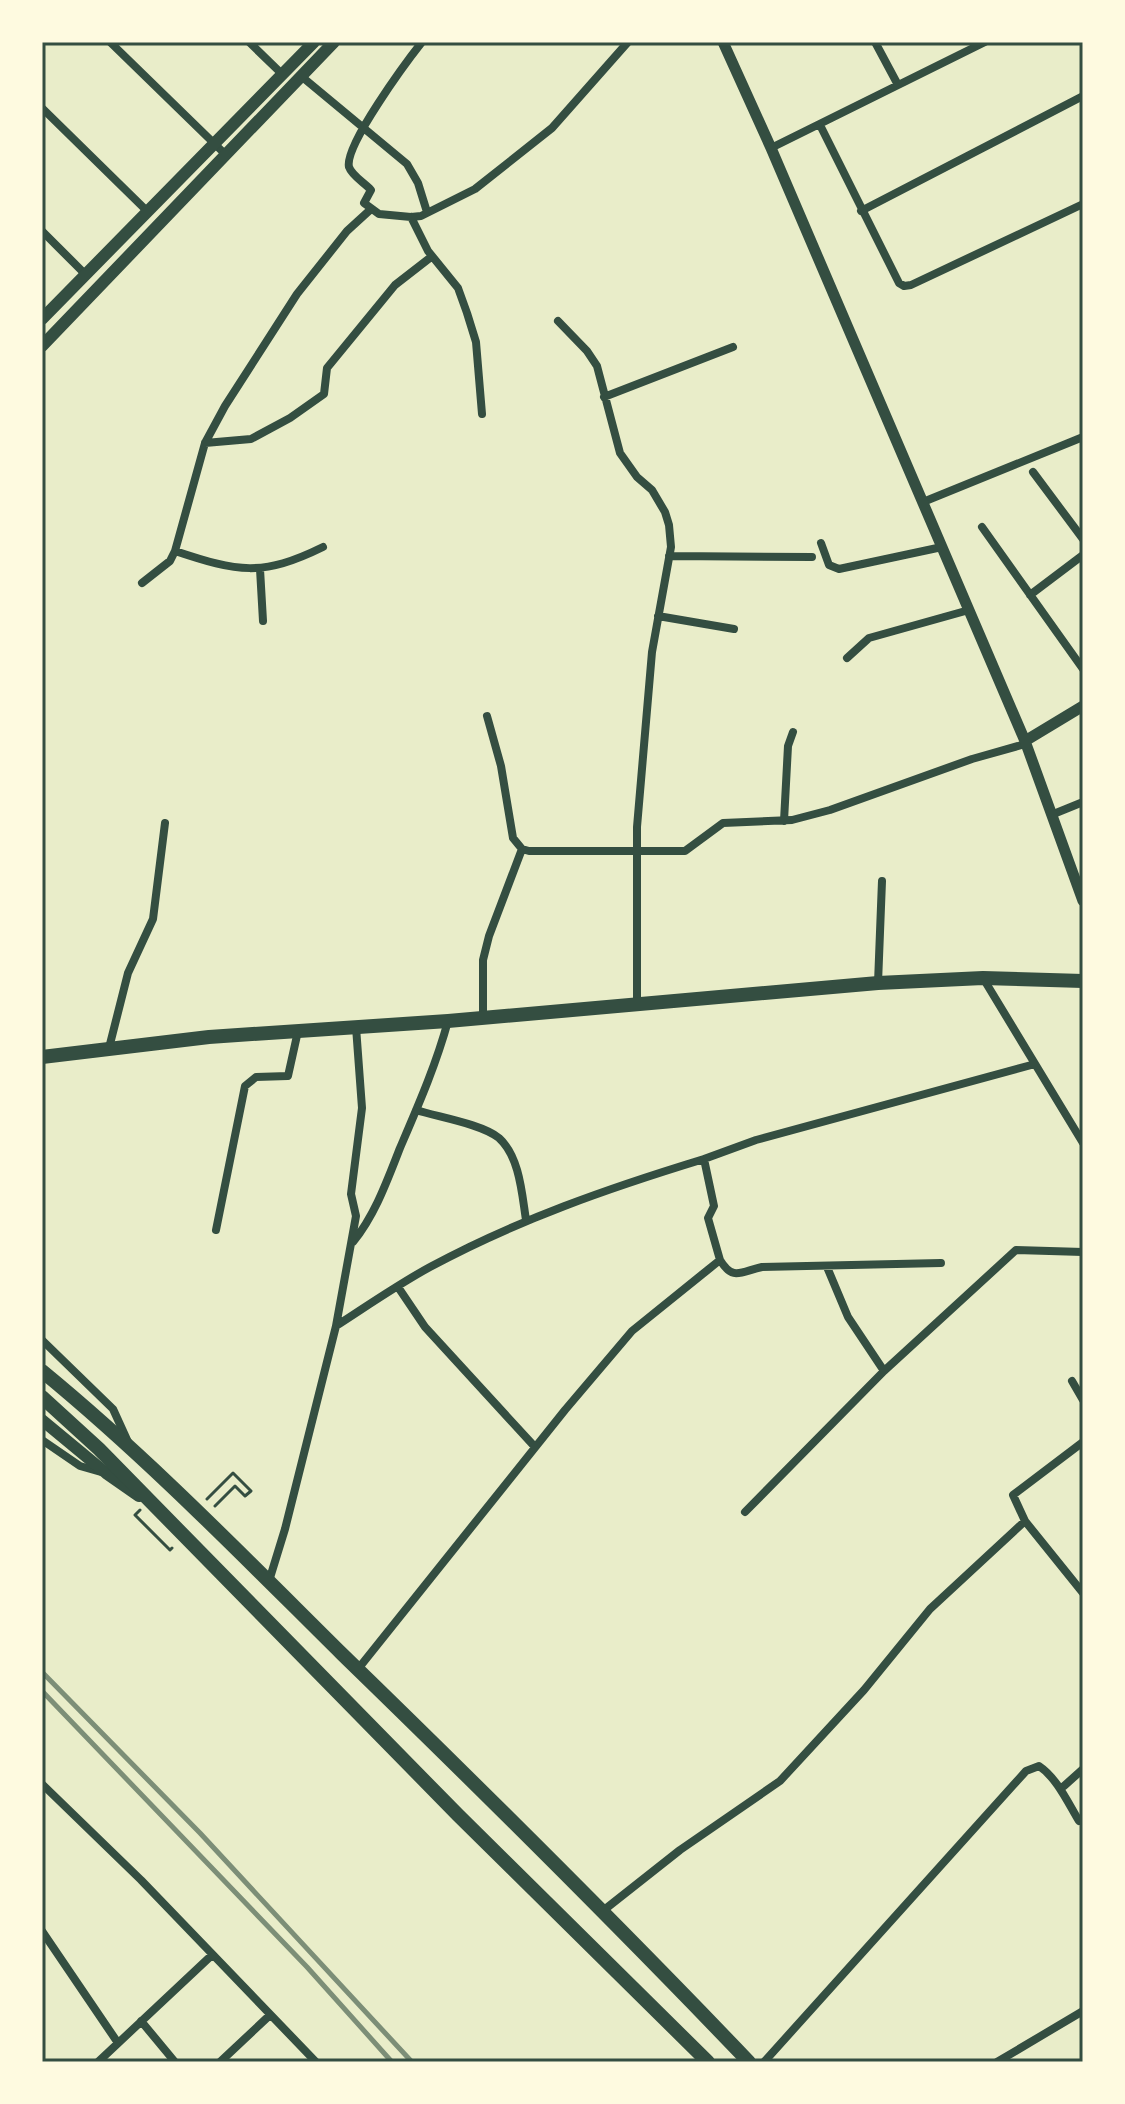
<svg xmlns="http://www.w3.org/2000/svg" width="1125" height="2104" font-family="Commissioner,sans-serif">
<style>
.lines{fill:none;stroke-linecap:round;stroke-linejoin:round}
.path{stroke:#344e41;stroke-width:3}
.minor{stroke:#344e41;stroke-width:8}
.tertiary{stroke:#344e41;stroke-width:11}
.secondary{stroke:#344e41;stroke-width:12}
.primary{stroke:#344e41;stroke-width:14}
.trunk{stroke:#344e41;stroke-width:14}
.rail{stroke:#7c8e77;stroke-width:5}
.neatline{fill:none;stroke:#344e41;stroke-width:3}
</style>
<rect width="100%" height="100%" fill="#e9edc9"/>
<g class="lines">
<path class="path" d="M207,1499L233,1473L251,1491L245,1496L235,1486L215,1506
M140,1510L135,1515L170,1550L172,1548"/>
<path class="minor" d="M110,42L225,154
M249,42L282,74
M422,42C407,61 344,146 349,167C352,176 365,183 371,190L364,203L379,214L411,217L421,216L475,189L552,128L628,42
M875,42L898,85
M301,76L407,164L418,183L427,212
M42,108L148,212
M820,125L899,283L904,286L911,285L1083,204
M771,148L985,42
M861,211L1083,96
M411,217L428,251L458,288L467,313L476,342L482,414
M42,231L86,275
M558,321L587,351L597,366L620,453L637,477L652,490L665,512L669,525L671,547L652,652L637,827V1003
M604,397L733,347
M205,443L251,439L290,418L324,394L327,368L395,285L431,257
M1033,472L1083,539
M923,502L1083,437
M982,527L1083,669
M821,543L829,565L839,569L942,547
M175,551C238,572 262,577 323,547
M669,556L812,557
M260,569L263,621
M142,583L170,561L175,551L205,443L225,406L297,294L347,231L370,210
M1030,595L1083,555
M658,616L734,629
M847,658L869,638L969,610
M487,716L501,766L513,838L522,849L529,851H685L723,823L792,820L830,810L972,759L1025,744
M1051,815L1083,802
M784,821L788,746L793,732
M983,978L1083,1143
M878,983L882,881
M483,1018V960L489,936L522,849
M109,1048L128,973L153,919L165,823
M416,1110C438,1117 482,1124 499,1138C520,1157 522,1195 526,1220
M704,1159L756,1140L1035,1064
M216,1230L245,1086L256,1077L288,1076L298,1031
M353,1242C375,1215 387,1181 400,1148C418,1106 436,1065 448,1021
M720,1260C733,1281 740,1272 762,1267L941,1263
M827,1267L848,1317L884,1371
M398,1287L425,1327L535,1447
M336,1326L356,1216L351,1194L362,1108L356,1027
M42,1340L113,1409L128,1442
M1072,1381L1083,1400
M42,1440L80,1466L101,1472
M1083,1442L1013,1495L1025,1521L1083,1593
M745,1512L884,1371L1016,1250L1083,1252
M269,1581L285,1529L336,1326C367,1306 397,1285 430,1267C517,1220 609,1188 704,1159L714,1206L708,1218L720,1260L632,1331L565,1410L358,1669
M42,1784L141,1880L316,2062
M1064,1786L1083,1769
M604,1910L680,1850L780,1781L864,1690L930,1609L1025,1521
M42,1931L118,2043
M141,2021L175,2062
M98,2062L212,1955
M220,2062L270,2015
M764,2062L1026,1771L1039,1766C1057,1778 1068,1803 1079,1821
M997,2062L1083,2011"/>
<path class="tertiary" d="M723,42L771,148L1025,741L1083,901
M1025,741L1083,706"/>
<path class="secondary" d="M42,319L314,42
M42,346L334,42
M42,1420L106,1473L139,1496"/>
<path class="primary" d="M42,1057L209,1037L448,1021L878,983L983,978L1083,981"/>
<path class="trunk" d="M42,1371C148,1458 244,1557 342,1654C480,1788 616,1923 749,2062
M42,1397L99,1449L458,1815L708,2062"/>
<path class="rail" d="M42,1672L200,1833L412,2062
M42,1691L307,1967L392,2062"/>
</g>
<rect width="1125" height="2104" fill="none" stroke="#fefae0" stroke-width="88"/>
<rect x="44" y="44" width="1037" height="2016" class="neatline"/>
</svg>
